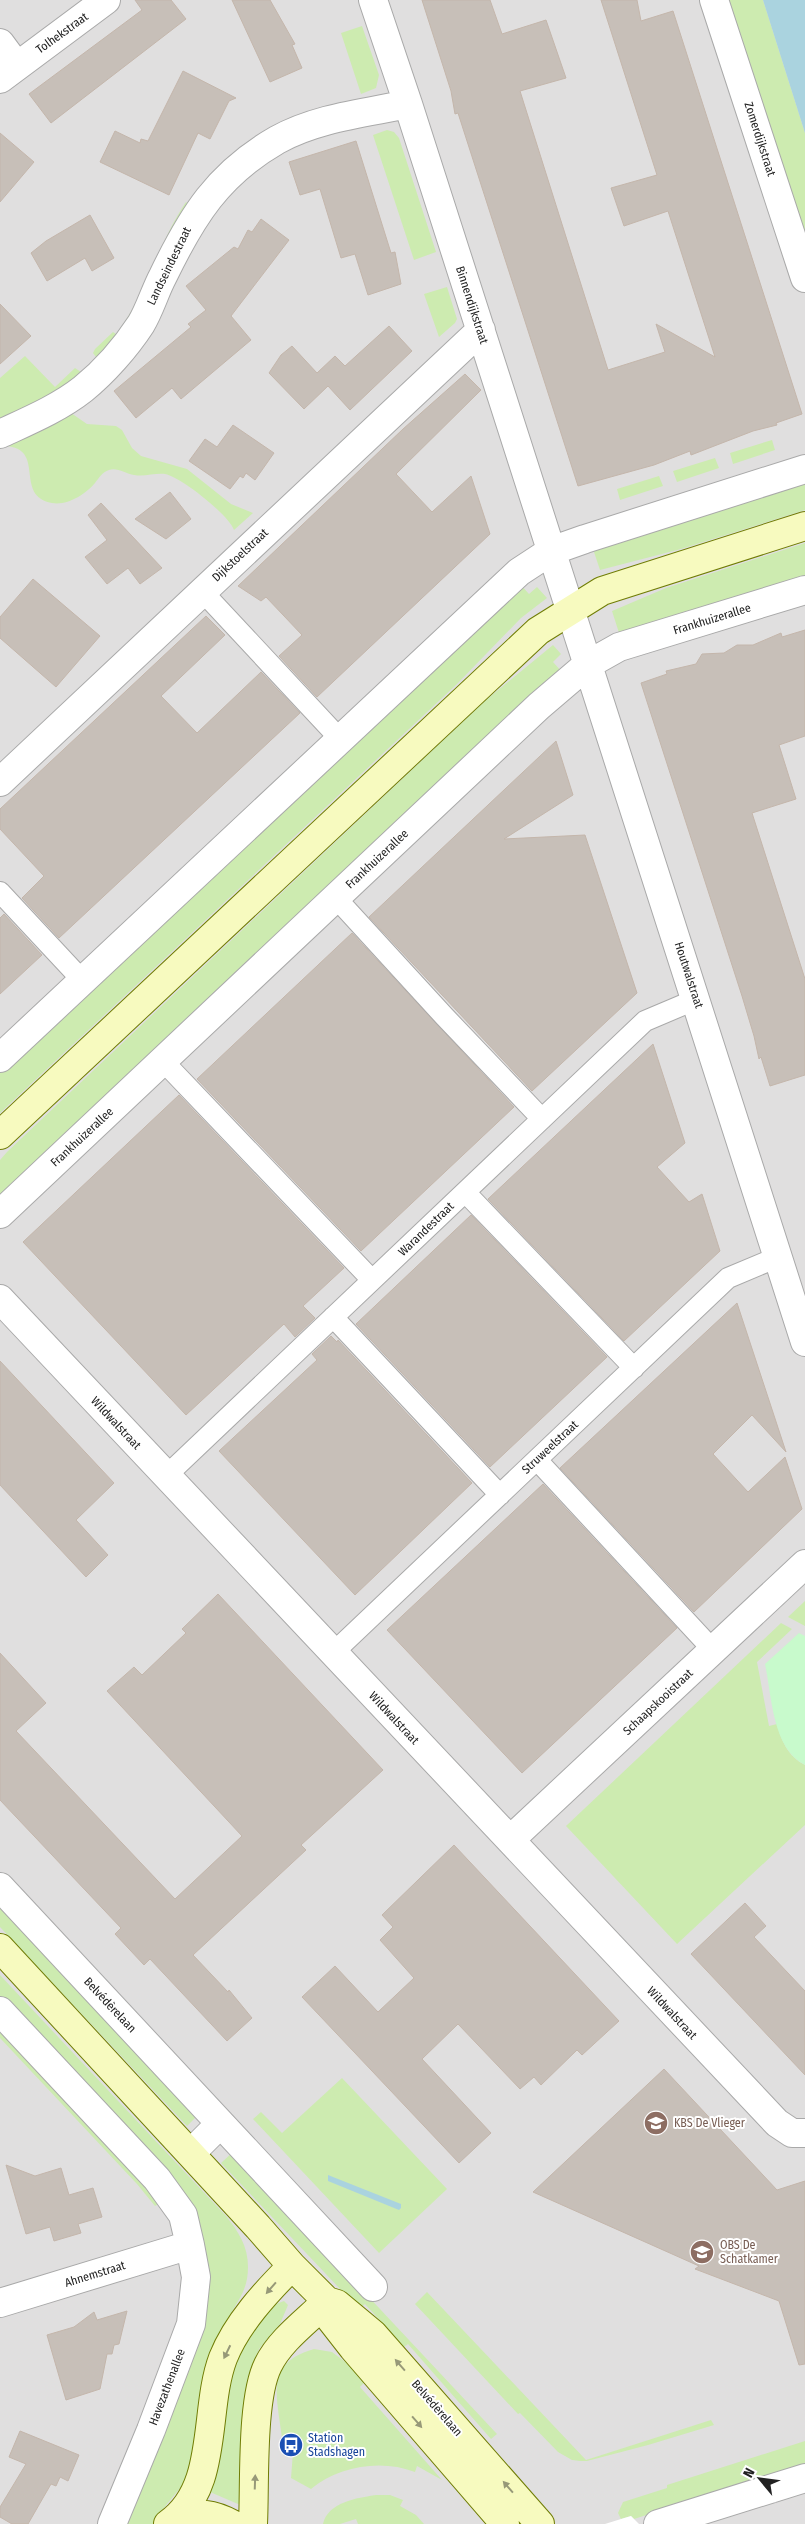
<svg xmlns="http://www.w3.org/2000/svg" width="805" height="2524" font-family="'Fira Sans Condensed',sans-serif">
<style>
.residential{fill:#e0dfdf}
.grass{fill:#cdebb0}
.park{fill:#c8facc}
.water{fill:#aad3df}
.pier{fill:#fff}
.building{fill:#c7bfb8;stroke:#c4b6ab}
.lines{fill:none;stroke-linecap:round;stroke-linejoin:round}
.pedestrian-casing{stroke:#a9a9a9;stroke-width:22}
.minor-casing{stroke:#a9a9a9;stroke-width:30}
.secondary-casing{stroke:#707d05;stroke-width:30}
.pedestrian{stroke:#fff;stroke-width:20}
.minor{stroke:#fff;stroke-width:28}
.secondary{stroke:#f7fabf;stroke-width:28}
.oneway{fill:#979978}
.labels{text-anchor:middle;stroke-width:4;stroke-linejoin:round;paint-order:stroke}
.street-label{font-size:12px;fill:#222;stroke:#fff}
.education-label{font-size:12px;fill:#785e54;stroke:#fff;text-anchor:start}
.transit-label{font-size:12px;fill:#164399;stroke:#fff;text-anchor:start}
</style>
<rect width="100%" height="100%" fill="#f2efe9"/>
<path class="residential" d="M0,0H805V2524H0Z"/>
<path class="grass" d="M729,0H763L805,133V238Z
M362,26L379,75L376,88L361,94L341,33Z
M387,130L394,132L399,138L436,252L414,260L373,135Z
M186,202L188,204L125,329L96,357L93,353L95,349L113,332L116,334C147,295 157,245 186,202Z
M447,287L457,319L455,323L439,337L424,294Z
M25,356L55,387L75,368L81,372V375L71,383L0,423V378Z
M71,413L87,424L116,426L122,430L132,448L141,456L187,469L231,504L253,513L234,530C229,515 181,477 165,474C154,473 145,477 134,475C126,474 117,467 109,470C102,472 99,478 95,483C86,494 67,506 52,503C13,496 47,448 5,446Z
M772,440L775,450L733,464L730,453Z
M715,458L719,468L677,482L673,471Z
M659,476L663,486L620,500L617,489Z
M805,477V510L681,549L600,570L592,546Z
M805,543V577L620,636L612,611L666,588Z
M519,583L529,594L537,587L547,598L521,618L457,684L0,1113V1070Z
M553,645L561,654L553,662L563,673L0,1201V1160L7,1152L486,700Z
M805,1601V1626L788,1617Z
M781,1623L792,1629L757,1662L769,1726L777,1724C782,1742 788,1756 805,1765V1825L677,1944L566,1826Z
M0,1904L198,2115L187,2126L0,1927Z
M0,1975L226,2216C238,2231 248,2246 248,2267C248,2297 231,2305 224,2330C210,2377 203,2426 190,2474C179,2492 163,2506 153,2524H122L195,2344L162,2170L0,1997Z
M0,2023L163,2201L155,2206L137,2184L0,2038Z
M342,2078L447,2189L379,2253L253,2119L261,2112L282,2133Z
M233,2152L497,2434L491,2439L408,2344L404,2347L365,2304L359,2309L221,2163Z
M427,2292L586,2460L711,2420L714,2425L648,2445L587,2461H580L572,2460L558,2452L520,2413L518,2414L415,2304Z
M284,2301L288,2305L280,2324L259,2349L251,2370L241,2501L238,2504L210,2492L227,2370L268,2307Z
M314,2349L332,2352L368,2379L360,2387L442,2480L417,2466L415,2472C381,2459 339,2466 311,2489L291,2478L294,2439L282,2438C277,2396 264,2363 314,2349Z
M805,2441V2464L634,2519L631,2516L621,2519L618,2513L623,2502L667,2488V2485Z
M376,2495H390L403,2500L400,2506L416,2515L424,2524H358L356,2519L340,2524H323C328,2502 357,2498 376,2495Z"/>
<path class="park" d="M799,1633L805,1636V1765C772,1748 772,1697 765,1664Z"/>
<path class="water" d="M763,0H805V133Z
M328,2175L401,2204V2208L399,2210L328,2181Z"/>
<path class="pier" d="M631,2516L639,2524H605L621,2519Z"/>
<path class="building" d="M135,0H171L186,19L51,123L29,94L142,10Z
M232,0H270L295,44L292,45L302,68L270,82Z
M422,0H490L502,34L546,20L566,78L520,91L608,370L665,352L656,324L715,357L668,211L624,226L611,188L657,175L601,0H637L641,21L673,11L802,414L776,423L777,425L753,431L691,455L690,451L654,465L578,486L458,113L455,114L451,91Z
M183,71L236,98L229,101L210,139L198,133L169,195L100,162L115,131L140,143L141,139L148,141Z
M0,133L34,162L0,202Z
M356,141L391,253L395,252L401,284L368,295L355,254L341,258L320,189L300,195L289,162Z
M90,215L114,258L92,271L85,258L47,281L31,253L46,241Z
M261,219L289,240L231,316L251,340L181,399L172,388L136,418L114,391L191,327L188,324L206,310L186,286L234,247L238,249L248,230L252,232Z
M0,304L31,336L0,364Z
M389,326L412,351L350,410L328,386L304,409L269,373L281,355L292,346L317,373L335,356L345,366Z
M465,374L481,390L396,474L432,512L471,476L490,534L317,697L279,656L302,635L266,597L261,601L238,586L403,429Z
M233,425L274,453L255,480L246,473L243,478L240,476L230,489L189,461L205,439L217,447Z
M170,492L191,519L166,539L135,519Z
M101,503L162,568L140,584L128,568L107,584L85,557L107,540L88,515Z
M33,579L100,636L56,687L0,638V617Z
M206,616L225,635L161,696L197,733L261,672L300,713L59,938L22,898L44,876L0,829V809Z
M805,630V736L779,745L796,799L752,813L805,979V1075L770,1086L761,1057L759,1059L754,1036L742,996L641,683L667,674L666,671L696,664L702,654L724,653L737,645H753L781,633L782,637Z
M556,741L573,795L504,839L585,835L637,993L532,1091L369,917Z
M4,914L42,955L0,994V918Z
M352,933L514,1107L361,1251L197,1079Z
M653,1044L685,1143L657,1167L689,1202L702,1194L720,1251L624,1341L488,1199Z
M179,1095L344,1268L303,1306L315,1318L295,1337L284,1324L186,1415L23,1242Z
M471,1215L607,1357L490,1467L356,1324Z
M737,1303L786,1452L752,1415L713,1454L748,1492L785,1457L802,1509L694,1612L560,1468Z
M331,1336L337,1342L338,1340L472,1483L355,1595L219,1451L317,1360L312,1354Z
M0,1361L114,1483L76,1520L108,1555L86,1577L0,1485Z
M543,1484L677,1628L522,1773L387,1630Z
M218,1594L383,1770L301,1845L306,1850L193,1955L228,1992L229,1990L252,2018L227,2041L150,1959L144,1965L115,1934L121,1928L0,1800V1653L46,1703L16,1731L175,1899L242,1836L107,1691L134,1667L142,1675L186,1633L182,1629Z
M454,1845L619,2021L582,2055L577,2050L541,2085L534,2077L520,2089L458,2024L422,2059L491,2133L459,2163L302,1997L335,1966L378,2012L414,1978L380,1940L393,1927L382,1915Z
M745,1903L766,1926L754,1937L805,1991V2075L691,1954Z
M664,2069L777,2190L805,2181V2364L799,2365L779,2301L695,2269L699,2266L533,2192Z
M6,2165L35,2176L61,2168L69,2195L93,2188L102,2217L78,2224L81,2233L54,2241L50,2227L26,2234Z
M127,2311L119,2344L114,2345L112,2354H107L100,2389L66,2400L47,2335L74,2327L94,2312L97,2320Z
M20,2431L79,2455L68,2481L60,2477L56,2486L51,2484L28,2524H12L0,2517V2507L26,2464L9,2457Z"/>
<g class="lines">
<g class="pedestrian-casing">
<path id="pedestrian" d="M202,591L340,739
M0,892L82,980
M336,898L444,1016L542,1119
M163,1061L372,1280
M465,1192L634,1368
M333,1317L500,1495
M537,1460L713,1650
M166,1476L645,1021L697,999
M333,1653L728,1278L778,1257"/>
</g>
<g class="minor-casing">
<path id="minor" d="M373,0L408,104L805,1342
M714,0L805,278
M0,43L17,66
M0,79L106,0
M0,434C28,421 59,408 83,389C104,372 126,347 141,324C150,309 155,291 163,276C192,216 218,174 277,140C316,118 365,113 408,104
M0,782L481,330
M0,1058L519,572L551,551L585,539L805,469
M0,1214L539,706L587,665L619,647L805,590
M0,1299L777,2123L792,2133H805
M510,1840L805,1564
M0,1887L373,2287
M0,2011L157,2179L183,2215L190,2245L196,2277L191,2324L151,2430L112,2524
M191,2153L220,2124
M0,2303L190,2245
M658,2524L805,2478"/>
</g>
<g class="secondary-casing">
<path id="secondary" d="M0,1135L538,631L602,591L805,526
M0,1948L258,2227L292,2266L327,2301L337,2304L373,2334L540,2524
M327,2301L328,2316L353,2348L505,2524
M178,2517C200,2513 212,2513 232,2524
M168,2524C220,2488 203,2411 223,2358C237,2323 266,2292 292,2266
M253,2524C255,2484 251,2399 268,2365C280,2340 308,2320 327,2301"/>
</g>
<use href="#pedestrian" class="pedestrian"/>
<use href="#minor" class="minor"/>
<use href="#secondary" class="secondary"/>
</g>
<defs><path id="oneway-solid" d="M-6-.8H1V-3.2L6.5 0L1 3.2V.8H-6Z" transform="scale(1.25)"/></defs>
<g class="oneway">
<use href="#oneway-solid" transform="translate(271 2288) rotate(131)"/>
<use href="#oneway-solid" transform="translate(227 2352) rotate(116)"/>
<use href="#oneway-solid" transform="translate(400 2365) rotate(-131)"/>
<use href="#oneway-solid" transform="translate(417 2422) rotate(49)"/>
<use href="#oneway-solid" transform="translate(255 2482) rotate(-88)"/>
<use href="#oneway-solid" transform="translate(508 2487) rotate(-131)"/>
</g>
<defs>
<g id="school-disc" transform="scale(1.25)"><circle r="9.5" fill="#8d6e63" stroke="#fff"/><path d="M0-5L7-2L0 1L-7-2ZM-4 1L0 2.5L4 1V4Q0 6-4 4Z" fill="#fff"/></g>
<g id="bus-disc" transform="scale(1.25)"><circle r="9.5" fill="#1a4fb4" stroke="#fff"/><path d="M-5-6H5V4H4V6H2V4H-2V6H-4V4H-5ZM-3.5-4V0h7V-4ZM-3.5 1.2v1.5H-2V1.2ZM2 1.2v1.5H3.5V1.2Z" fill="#fff"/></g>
</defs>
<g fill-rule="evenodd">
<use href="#school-disc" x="656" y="2123"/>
<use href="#school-disc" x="702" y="2252"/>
<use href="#bus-disc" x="291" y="2445"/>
</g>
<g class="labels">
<g class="street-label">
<text transform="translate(62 33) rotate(-36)" y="4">Tolhekstraat</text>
<text transform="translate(760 139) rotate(72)" y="4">Zomerdijkstraat</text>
<text transform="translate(169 266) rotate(-64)" y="4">Landseindestraat</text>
<text transform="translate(472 305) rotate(72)" y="4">Binnendijkstraat</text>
<text transform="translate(240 555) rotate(-43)" y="4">Dijkstoelstraat</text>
<text transform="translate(712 619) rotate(-17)" y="4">Frankhuizerallee</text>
<text transform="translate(377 859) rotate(-43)" y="4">Frankhuizerallee</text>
<text transform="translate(689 975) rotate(72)" y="4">Houtwalstraat</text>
<text transform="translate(82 1137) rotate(-43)" y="4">Frankhuizerallee</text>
<text transform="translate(426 1229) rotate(-44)" y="4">Warandestraat</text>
<text transform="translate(116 1423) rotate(47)" y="4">Wildwalstraat</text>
<text transform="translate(550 1447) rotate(-43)" y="4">Struweelstraat</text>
<text transform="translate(658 1702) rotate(-43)" y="4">Schaapskooistraat</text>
<text transform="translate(394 1718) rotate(47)" y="4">Wildwalstraat</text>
<text transform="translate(110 2005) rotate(47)" y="4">Belvédèrelaan</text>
<text transform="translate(672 2013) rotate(47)" y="4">Wildwalstraat</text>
<text transform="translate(95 2274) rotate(-17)" y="4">Ahnemstraat</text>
<text transform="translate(167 2387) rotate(-69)" y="4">Havezathenallee</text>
<text transform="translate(437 2408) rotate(49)" y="4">Belvédèrelaan</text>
</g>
<g class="education-label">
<text x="674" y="2127">KBS De Vlieger</text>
<text x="720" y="2249">OBS De<tspan x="720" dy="14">Schatkamer</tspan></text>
</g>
<g class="transit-label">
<text x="308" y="2442">Station<tspan x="308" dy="14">Stadshagen</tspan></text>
</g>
</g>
<g transform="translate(760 2479) rotate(299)" stroke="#ffffff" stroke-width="4" paint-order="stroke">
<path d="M0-4L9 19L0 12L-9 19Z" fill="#222222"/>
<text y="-8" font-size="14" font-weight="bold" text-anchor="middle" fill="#222222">N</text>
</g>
</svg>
